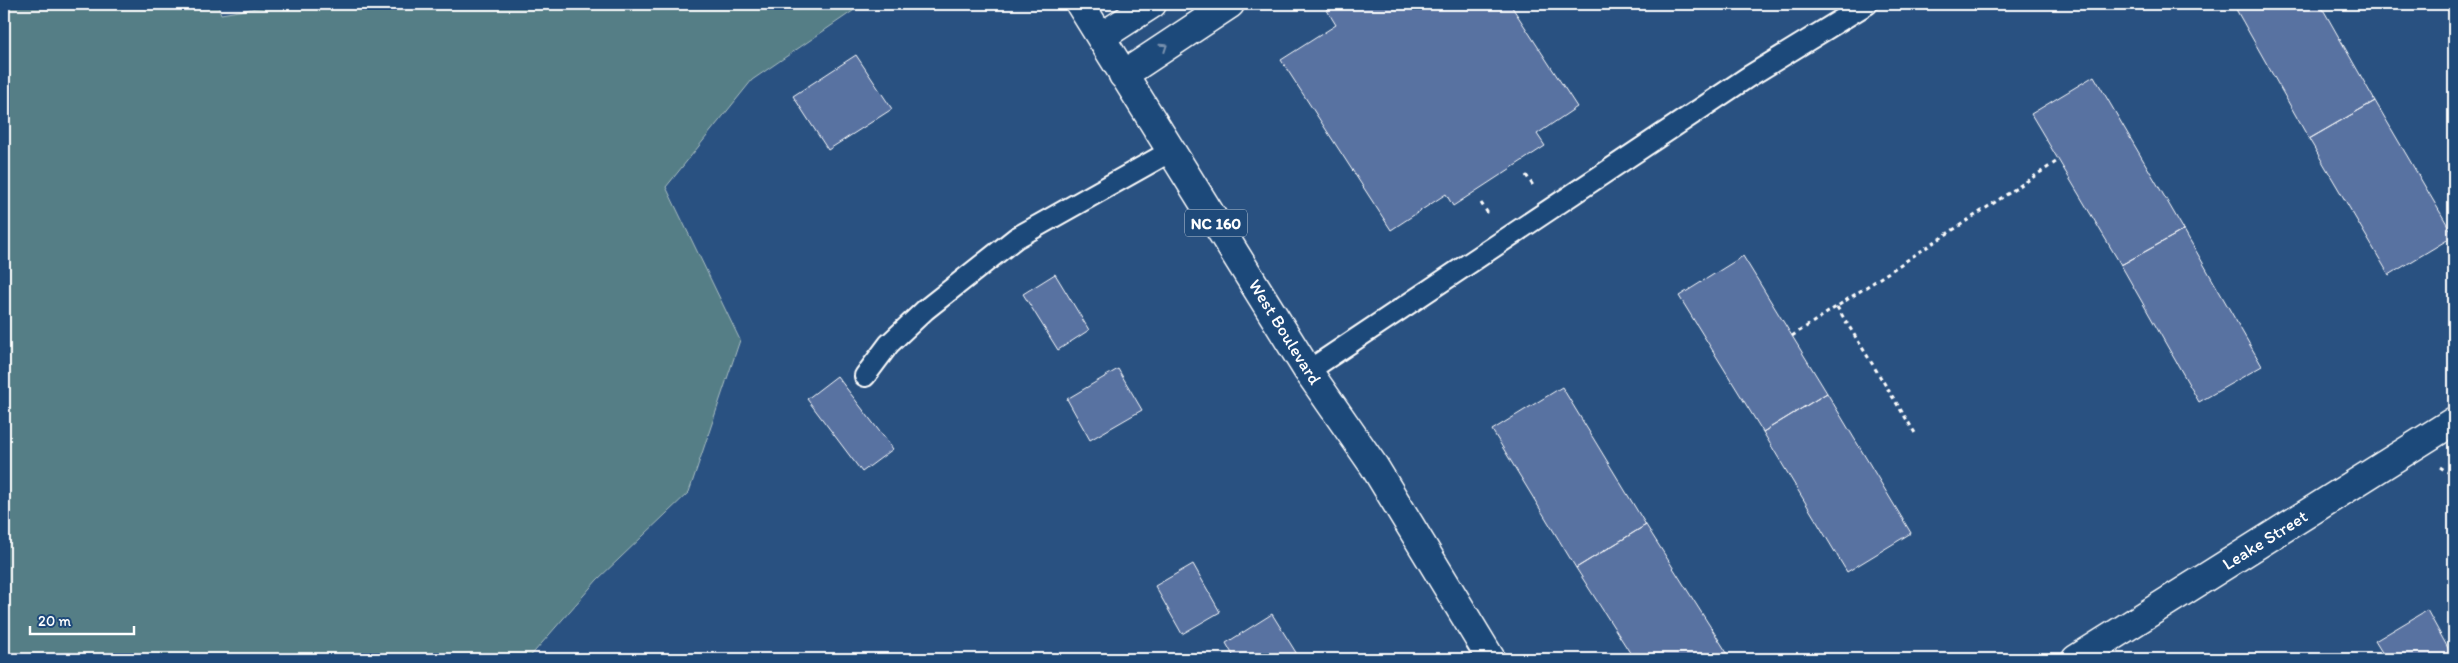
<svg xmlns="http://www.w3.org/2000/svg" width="2458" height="663" font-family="Itim,sans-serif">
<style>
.green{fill:#547e86;stroke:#aabec2}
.building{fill:#5972a1;stroke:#fff}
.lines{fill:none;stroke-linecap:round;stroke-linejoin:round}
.service-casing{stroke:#fff;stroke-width:24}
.minor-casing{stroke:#fff;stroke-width:31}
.primary-casing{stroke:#fff;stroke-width:31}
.path{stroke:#fff;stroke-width:3;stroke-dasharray:4 4;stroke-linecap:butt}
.service{stroke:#1f4a7a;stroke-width:20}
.minor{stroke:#1f4a7a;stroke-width:28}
.primary{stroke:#1f4a7a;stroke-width:28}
.oneway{stroke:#7992af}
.labels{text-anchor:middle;stroke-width:4.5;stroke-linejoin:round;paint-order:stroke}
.shield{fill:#1f4a7a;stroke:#bcc9d7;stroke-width:1}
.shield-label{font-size:16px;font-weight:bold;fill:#fff}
.street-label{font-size:18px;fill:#fff;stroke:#1f4a7a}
</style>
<rect width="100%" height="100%" fill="#295181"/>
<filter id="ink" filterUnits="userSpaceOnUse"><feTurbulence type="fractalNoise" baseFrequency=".02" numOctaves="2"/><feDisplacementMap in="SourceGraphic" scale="10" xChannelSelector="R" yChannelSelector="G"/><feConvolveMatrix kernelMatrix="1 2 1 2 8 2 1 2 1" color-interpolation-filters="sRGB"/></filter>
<g filter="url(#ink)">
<path class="green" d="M4,4H217L221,14L280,4H863L752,80L666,187L740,340L689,492L597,580L528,659H4Z"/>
<path class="building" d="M1329,4H1510L1577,107L1537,134L1545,146L1453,206L1446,194L1391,230L1281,60L1336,25L1325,7Z
M2233,4H2320L2375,101L2309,139Z
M856,55L892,109L828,150L793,96Z
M2094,76L2184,230L2121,265L2031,114Z
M2375,101L2454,236L2389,275L2309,139Z
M2184,230L2262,366L2199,402L2121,265Z
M1743,256L1827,393L1763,432L1679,296Z
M1055,274L1089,330L1058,350L1023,294Z
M1118,369L1142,410L1090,440L1067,399Z
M837,376L893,449L862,472L807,399Z
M1562,387L1646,525L1576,568L1492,430Z
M1827,393L1911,533L1847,572L1763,432Z
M1646,525L1727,653L1718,659H1634L1576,568Z
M1193,564L1220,612L1182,634L1155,586Z
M2427,610L2454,659H2386L2375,641Z
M1272,614L1300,659H1235L1226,643Z"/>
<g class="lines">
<g class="service-casing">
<path id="service" d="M1308,371L1748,77L1867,4
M865,376L889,344L925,310L1016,238L1171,151"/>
</g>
<g class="minor-casing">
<path id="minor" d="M1101,37L1152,4
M1123,75L1230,4
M2076,659L2454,421"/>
</g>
<g class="primary-casing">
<path id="primary" d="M1080,4L1308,371L1374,466L1491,659"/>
</g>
<path class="path" d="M1526,175L1534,187
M1481,203L1489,215
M1837,307L1915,433
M1792,336L2059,160
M2440,467L2454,476"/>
<use href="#service" class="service"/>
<use href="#minor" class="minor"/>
<use href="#primary" class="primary"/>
</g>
<defs><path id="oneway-chevron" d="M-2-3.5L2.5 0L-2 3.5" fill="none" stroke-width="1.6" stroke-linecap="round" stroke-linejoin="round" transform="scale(1.25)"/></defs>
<use class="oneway" href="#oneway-chevron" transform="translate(1164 47) rotate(-34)"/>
</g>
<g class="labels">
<rect class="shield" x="1185" y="209.5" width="62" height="27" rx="4"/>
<g class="shield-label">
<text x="1216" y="229">NC 160</text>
</g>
<g class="street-label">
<text transform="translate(1285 332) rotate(58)" y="6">West Boulevard</text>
<text transform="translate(2265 540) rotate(-32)" y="6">Leake Street</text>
</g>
</g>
<rect width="2458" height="663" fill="none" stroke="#1f4a7a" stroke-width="20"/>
<rect x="10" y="10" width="2438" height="643" fill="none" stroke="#fff" stroke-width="2" filter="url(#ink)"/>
<path d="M30 626v8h104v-8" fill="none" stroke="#ffffff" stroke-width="2.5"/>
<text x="38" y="626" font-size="15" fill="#ffffff" stroke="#1f4a7a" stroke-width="4" paint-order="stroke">20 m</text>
</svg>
